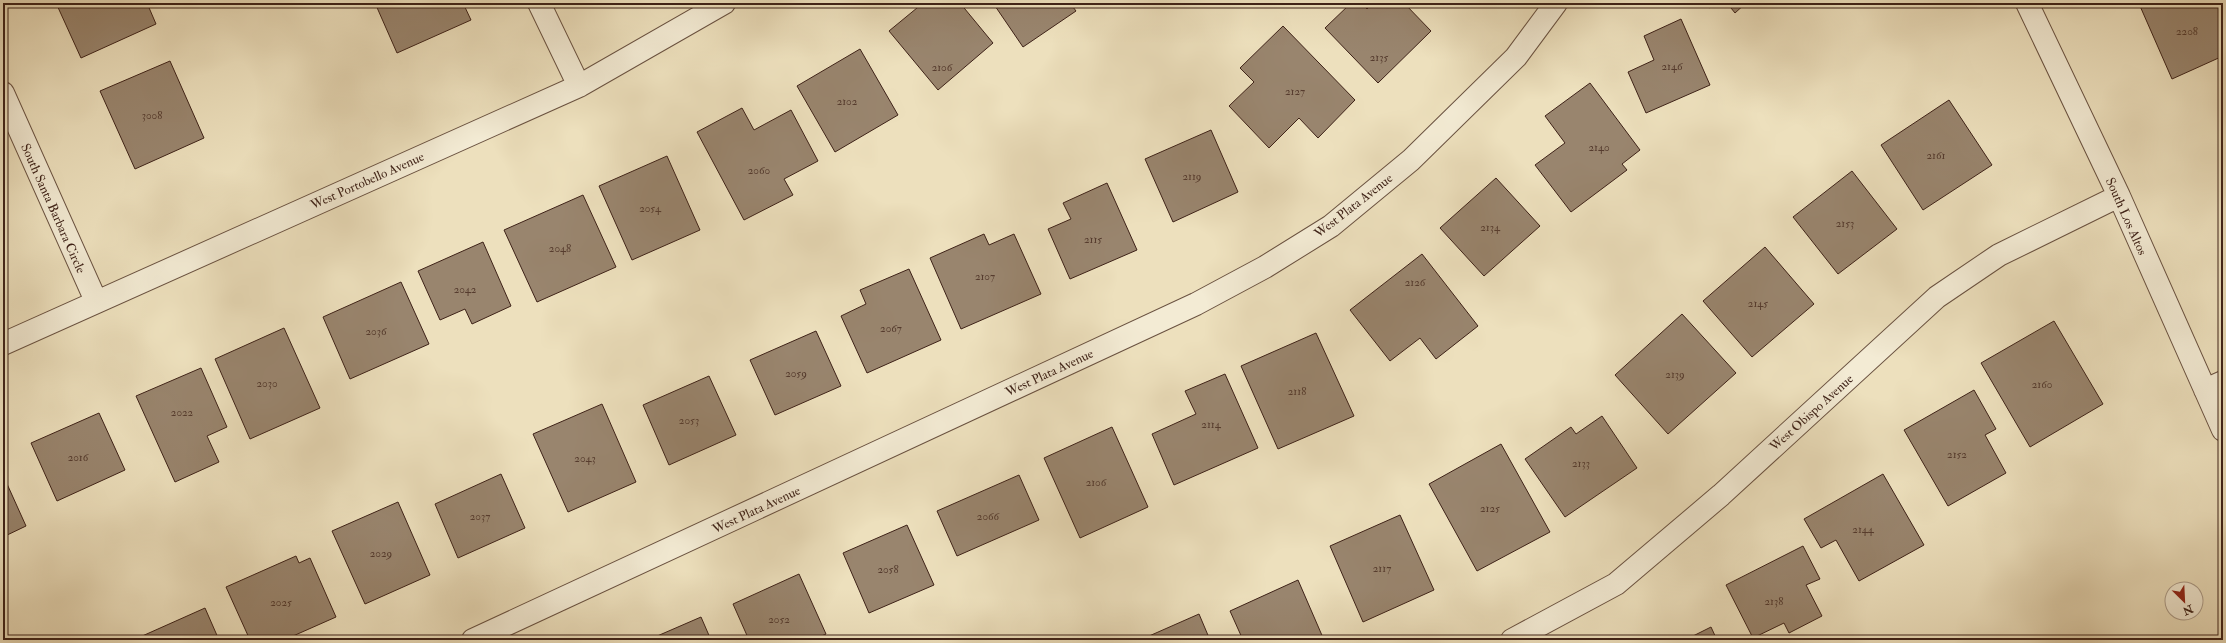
<svg xmlns="http://www.w3.org/2000/svg" width="2226" height="643" font-family="'IM FELL Double Pica',serif">
<style>
.building{fill:#99856e;stroke:#3e2218}
.lines{fill:none;stroke-linecap:round;stroke-linejoin:round}
.minor-casing{stroke:#6a5241;stroke-width:24}
.minor{stroke:#f3ebd4;stroke-width:22}
.labels{text-anchor:middle;stroke-width:3;stroke-linejoin:round;paint-order:stroke}
.number-label{font-size:11px;fill:#553b2e}
.street-label{font-size:13px;fill:#3e2218;stroke:#f3ebd4}
</style>
<rect width="100%" height="100%" fill="#ede0bd"/>
<filter id="stains"><feTurbulence type="fractalNoise" baseFrequency=".005" numOctaves="4"/><feColorMatrix values="0 0 0 0 .2 0 0 0 0 .09 0 0 0 0 .02 0 0 0 .5 -.17"/></filter>
<radialGradient id="worn" r=".72"><stop offset=".6" stop-color="#630" stop-opacity="0"/><stop offset="1" stop-color="#630" stop-opacity=".3"/></radialGradient>
<path class="building" d="M56,3H147L156,24L81,58Z
M375,3H463L471,20L397,53Z
M923,3H960L993,43L938,90L889,31Z
M993,3H1070L1076,11L1023,47Z
M1351,3H1361L1367,9L1373,3H1404L1431,31L1378,83L1325,28Z
M1704,3H1715L1709,8Z
M1727,3H1746L1735,13Z
M2146,3H2223V56L2172,79L2140,6Z
M1681,19L1710,85L1646,113L1628,72L1654,60L1644,36Z
M1283,26L1355,100L1318,138L1299,118L1269,148L1229,106L1254,82L1240,68Z
M860,49L898,115L835,152L797,86Z
M170,61L204,138L135,169L100,91Z
M1590,83L1640,150L1622,164L1627,170L1571,212L1535,165L1565,143L1545,116Z
M1949,100L1992,165L1923,210L1881,145Z
M742,108L754,130L791,110L818,161L784,179L793,195L744,220L697,132Z
M1211,130L1238,192L1173,222L1145,159Z
M667,156L700,230L632,260L599,186Z
M1852,171L1897,229L1838,274L1793,217Z
M1496,178L1540,226L1484,276L1440,228Z
M1107,183L1137,250L1070,279L1048,229L1071,219L1063,203Z
M583,195L616,267L537,302L504,230Z
M984,234L989,245L1014,234L1041,294L961,329L930,258Z
M483,242L511,306L472,324L465,309L440,320L418,271Z
M1765,247L1814,304L1752,357L1703,301Z
M1422,254L1478,326L1436,359L1420,338L1390,361L1350,310Z
M909,269L941,340L867,373L841,316L866,304L860,290Z
M401,282L429,344L350,379L323,317Z
M1682,314L1736,373L1668,434L1615,375Z
M2054,321L2103,404L2030,447L1981,363Z
M284,328L320,408L250,439L215,359Z
M816,331L841,386L775,415L750,360Z
M1316,333L1354,416L1278,449L1241,366Z
M201,368L227,427L207,436L219,462L175,482L136,396Z
M1225,374L1258,448L1174,485L1152,434L1196,414L1185,391Z
M709,376L736,435L669,465L643,405Z
M1974,390L1996,429L1985,435L2006,473L1948,506L1904,430Z
M602,404L636,482L568,512L533,434Z
M99,413L125,470L57,501L31,443Z
M1602,416L1637,468L1565,517L1525,459L1571,427L1576,434Z
M1112,427L1148,507L1080,538L1044,458Z
M1501,444L1550,532L1477,571L1429,484Z
M501,474L525,528L458,558L435,504Z
M1883,474L1924,545L1859,581L1836,540L1821,548L1804,519Z
M3,475L26,526L3,537Z
M1019,475L1039,520L957,556L937,511Z
M398,502L430,575L365,604L332,531Z
M1400,515L1434,590L1363,622L1330,546Z
M907,525L934,585L869,613L843,553Z
M1803,546L1820,579L1806,585L1822,616L1789,633L1784,623L1753,638L1726,585Z
M296,556L299,563L310,558L336,617L284,640H250L226,587Z
M799,574L826,634L813,640H749L733,604Z
M1298,580L1324,640H1243L1230,611Z
M205,608L219,640H141L140,637Z
M1199,614L1210,640H1140Z
M701,617L711,640H648Z
M1711,627L1717,640H1685Z"/>
<g class="lines">
<g class="minor-casing">
<path id="minor" d="M539,3L579,86
M2027,3L2119,196L2223,430
M3,93L96,301
M3,344L579,86L724,3
M2205,390L2223,382
M473,640L1196,304L1265,267L1331,226L1411,160L1516,57L1556,3
M1512,640L1616,584L1721,495L1937,297L1999,255L2119,196"/>
</g>
<use href="#minor" class="minor"/>
</g>
<g class="labels">
<g class="number-label">
<text x="2187" y="35">2208</text>
<text x="1379" y="61">2135</text>
<text x="1672" y="70">2146</text>
<text x="942" y="71">2106</text>
<text x="1295" y="95">2127</text>
<text x="847" y="105">2102</text>
<text x="152" y="119">3008</text>
<text x="1599" y="151">2140</text>
<text x="1936" y="159">2161</text>
<text x="759" y="174">2060</text>
<text x="1192" y="180">2119</text>
<text x="650" y="212">2054</text>
<text x="1845" y="227">2153</text>
<text x="1490" y="231">2134</text>
<text x="1093" y="243">2115</text>
<text x="560" y="252">2048</text>
<text x="985" y="280">2107</text>
<text x="1415" y="286">2126</text>
<text x="465" y="293">2042</text>
<text x="1758" y="307">2145</text>
<text x="891" y="332">2067</text>
<text x="376" y="335">2036</text>
<text x="796" y="377">2059</text>
<text x="1675" y="378">2139</text>
<text x="267" y="387">2030</text>
<text x="2042" y="388">2160</text>
<text x="1297" y="395">2118</text>
<text x="182" y="416">2022</text>
<text x="689" y="424">2053</text>
<text x="1211" y="428">2114</text>
<text x="1957" y="458">2152</text>
<text x="78" y="461">2016</text>
<text x="585" y="462">2043</text>
<text x="1581" y="467">2133</text>
<text x="1096" y="486">2106</text>
<text x="1490" y="512">2125</text>
<text x="480" y="520">2037</text>
<text x="988" y="520">2066</text>
<text x="1863" y="533">2144</text>
<text x="381" y="557">2029</text>
<text x="1382" y="572">2117</text>
<text x="888" y="573">2058</text>
<text x="1774" y="605">2138</text>
<text x="281" y="606">2025</text>
<text x="779" y="623">2052</text>
</g>
<g class="street-label">
<text transform="translate(367 180) rotate(-24)" y="5">West Portobello Avenue</text>
<text transform="translate(1353 205) rotate(-38)" y="5">West Plata Avenue</text>
<text transform="translate(54 208) rotate(66)" y="5">South Santa Barbara Circle</text>
<text transform="translate(2127 216) rotate(66)" y="5">South Los Altos</text>
<text transform="translate(1049 372) rotate(-25)" y="5">West Plata Avenue</text>
<text transform="translate(1811 412) rotate(-42)" y="5">West Obispo Avenue</text>
<text transform="translate(756 509) rotate(-25)" y="5">West Plata Avenue</text>
</g>
</g>
<rect width="2226" height="643" fill="none" stroke="#ede0bd" stroke-width="16"/>
<rect x="4" y="4" width="2218" height="635" fill="none" stroke="#3e2218" stroke-width="2"/>
<rect x="8" y="8" width="2210" height="627" fill="none" stroke="#3e2218"/>
<g transform="translate(2184 601) rotate(156)"><circle r="19" fill="#f3ebd4" stroke="#ab9b89"/>
<path d="M0-3L7 15L0 10L-7 15Z" fill="#8f2418"/>
<text y="-6" font-size="11" font-weight="bold" text-anchor="middle" fill="#3e2218">N</text>
</g>
<rect width="100%" height="100%" filter="url(#stains)"/>
<rect width="100%" height="100%" fill="url(#worn)"/>
</svg>
